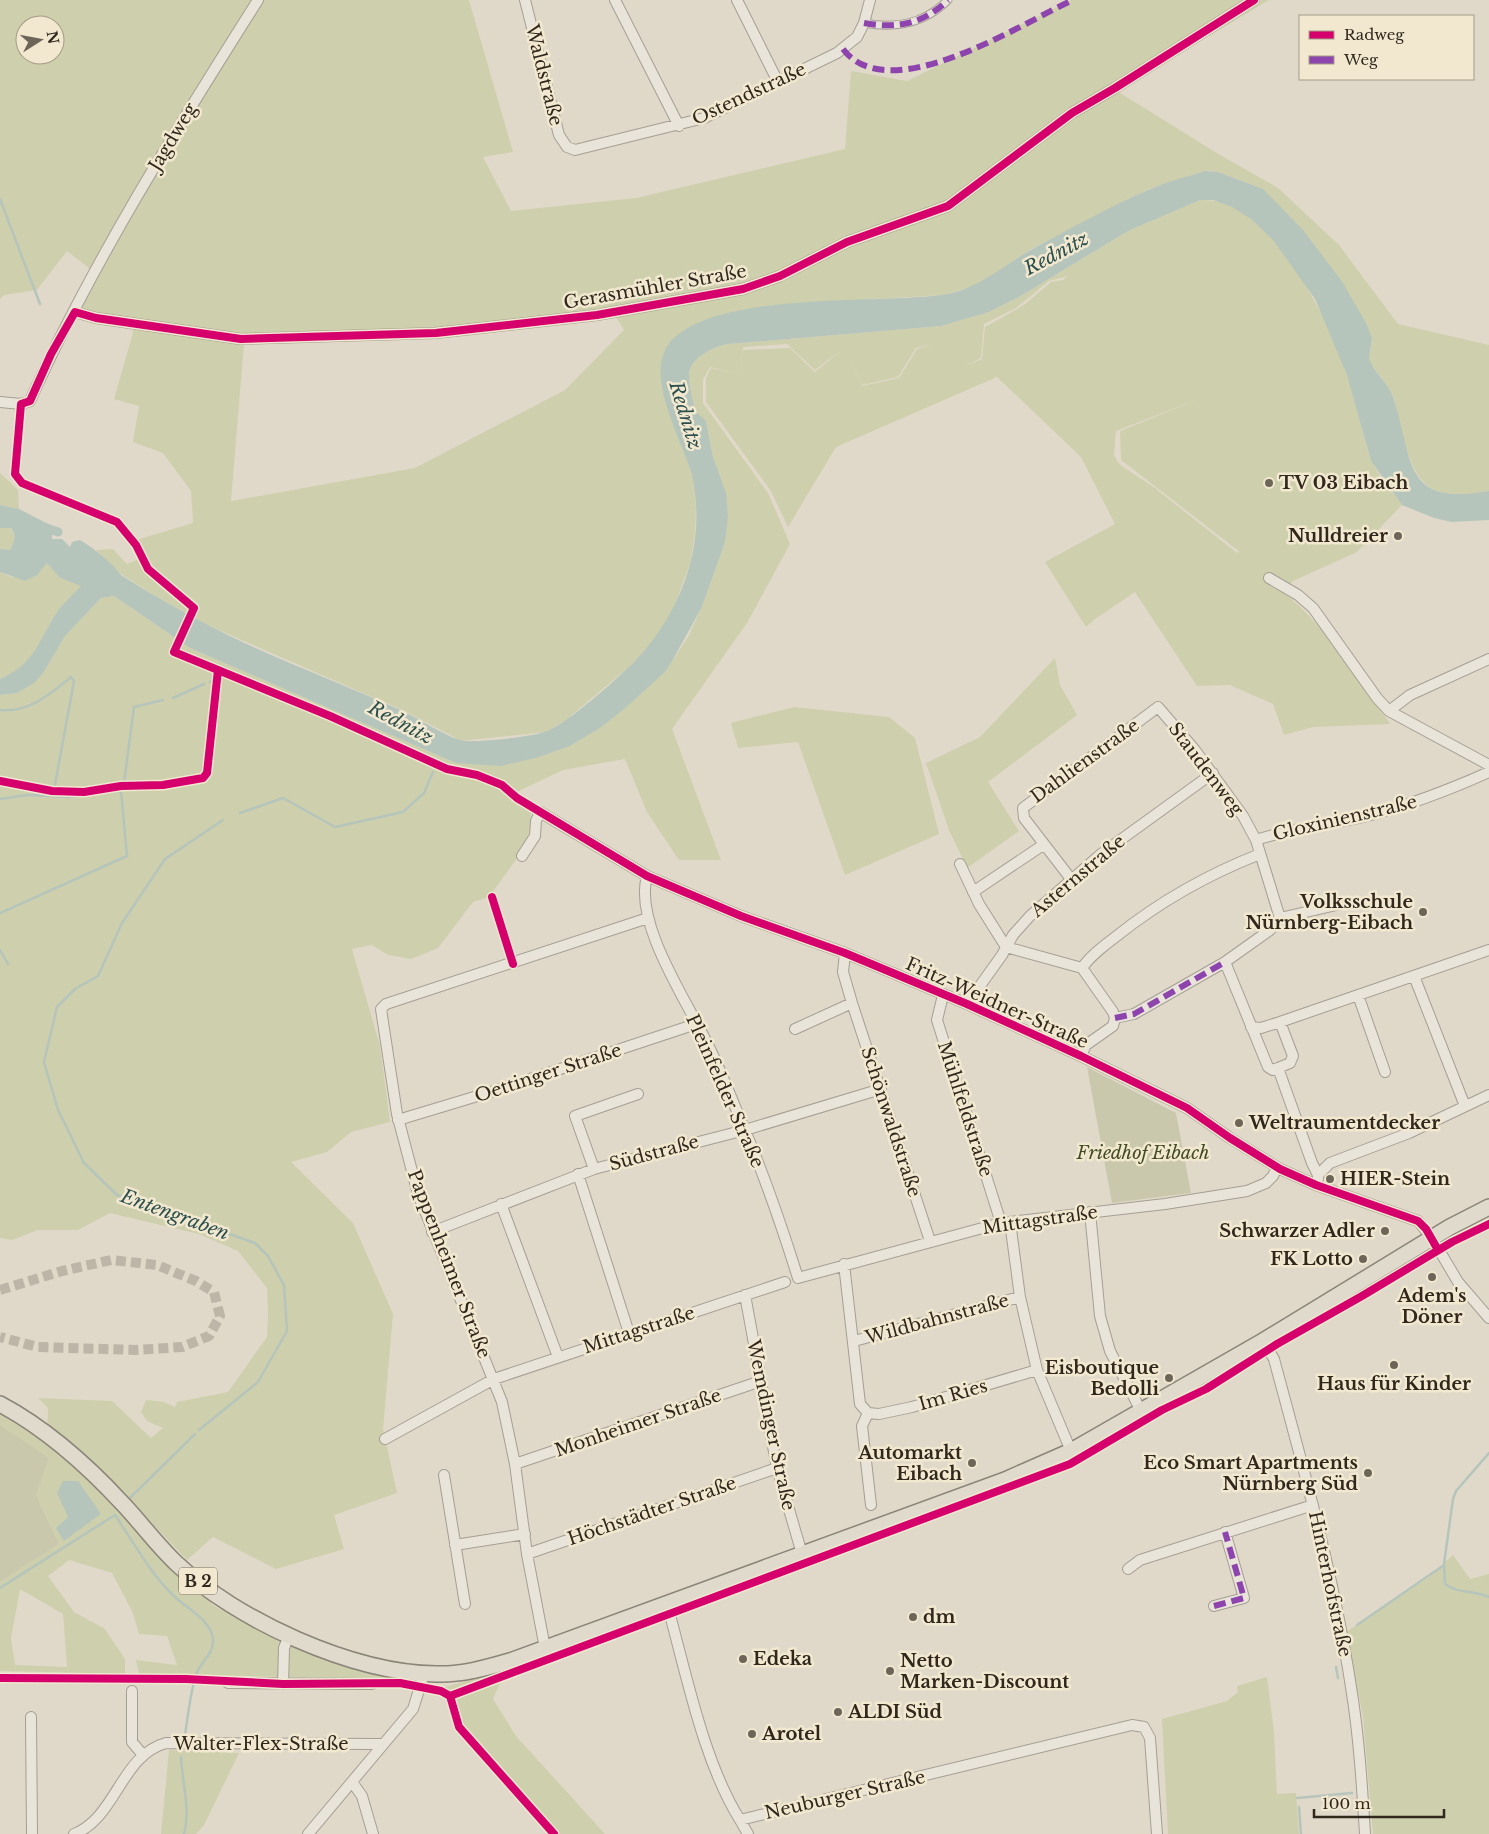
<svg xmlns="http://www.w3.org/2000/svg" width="1489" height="1834" font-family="'Libre Baskerville',serif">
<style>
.green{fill:#cecfac;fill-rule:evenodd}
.cemetery{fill:#c9c8ac}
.water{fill:#b5c5bb}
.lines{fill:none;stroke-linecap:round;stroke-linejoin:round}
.stream{stroke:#b5c5bb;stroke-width:2.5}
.canal{stroke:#b5c5bb;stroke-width:9}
.minor-tunnel{stroke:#bdb5a7;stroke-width:10;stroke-dasharray:10 5;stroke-linecap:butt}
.pedestrian-casing{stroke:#a59e93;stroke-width:9}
.minor-casing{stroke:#a59e93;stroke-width:12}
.primary-casing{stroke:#8a8479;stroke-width:18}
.pedestrian{stroke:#e8e4da;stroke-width:7}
.minor{stroke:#e8e4da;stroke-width:10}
.primary{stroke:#e0dacc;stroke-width:15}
.quiet{stroke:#8e44ad;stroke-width:6;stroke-dasharray:12 6;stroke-linecap:butt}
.cycleway-casing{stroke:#f1e8cf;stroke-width:11}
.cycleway{stroke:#d6006c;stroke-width:8}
.poi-dot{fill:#6e6559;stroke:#f1e8cf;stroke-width:2}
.labels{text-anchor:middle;stroke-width:5;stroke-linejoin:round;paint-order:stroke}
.shield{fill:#f1e8cf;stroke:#6b6152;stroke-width:1}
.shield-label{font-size:16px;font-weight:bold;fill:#31271d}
.street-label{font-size:18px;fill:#31271d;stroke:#f1e8cf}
.poi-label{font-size:18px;font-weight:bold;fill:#31271d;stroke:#f1e8cf;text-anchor:start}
.park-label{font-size:18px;font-style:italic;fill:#424c25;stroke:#f1e8cf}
.water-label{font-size:19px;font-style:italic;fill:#2d504e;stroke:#f1e8cf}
</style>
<rect width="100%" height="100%" fill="#e0d9c9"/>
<path class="green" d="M0,0H469L513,152L483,157L511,211L636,198L845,149L851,71L907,81L1071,0H1269L1117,91L1215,152L1278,188L1339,245L1398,324L1489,345V491C1424,503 1414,482 1400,424C1397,414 1396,403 1392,394C1386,383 1378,373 1370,363L1369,358L1372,338L1263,189L1218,172L1205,171L1149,189L1031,249L977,285L944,295L775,305L735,311L682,331L684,451L693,478L696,508L695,535L690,564L672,612L655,640L630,666L567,719L546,732L462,741L400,709L214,628L162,600L121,574L96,550L113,549L127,564L137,560L151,565L136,540L193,523L191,491L163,453L133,442L139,406L114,399L134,329L76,311L94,272L67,251L37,290L4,295L0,299ZM25,25H55V55H25ZM611,309L624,330L565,390L415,468L231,501L244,344L431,330Z
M1200,200C1271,197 1327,318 1347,374C1355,395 1359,418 1365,440C1367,447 1368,455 1372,462C1379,477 1392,491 1402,505L1357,552L1293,581L1283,592C1327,627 1358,678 1390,724L1313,727L1284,735L1273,704L1230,685L1197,686L1135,592L1095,619L1086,627L1045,562L1115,524L1081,457L997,377L836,447L788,527L771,491L706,402V378L711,368L740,374L710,367L703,379V403L768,493L790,544L747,623L672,729L721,860H679L647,812L625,759L563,770L510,795L531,810L528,843L489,897L473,902L438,948L411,959L388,955L372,945L352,949L380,1046L390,1122L351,1132L327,1152L291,1162L353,1223L393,1314L383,1429L397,1493L334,1515L344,1549L276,1569L213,1537L187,1560L143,1514L132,1522L213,1605L282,1641L336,1661L397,1679L139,1674L136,1660L177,1665L167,1636L139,1634L133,1613L112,1573L69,1560L48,1576L74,1612L105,1629L125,1659V1674L0,1671V1582L59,1544L36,1495L49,1458L0,1425V1411L47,1437L48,1408L38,1398L112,1401L151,1438L163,1428L147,1421L141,1412L146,1400L164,1402L175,1407L177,1402L228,1392L267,1337L268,1314L267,1288L238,1251L199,1234L110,1213L78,1230H38L12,1240L0,1238V695L17,693L44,672L65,636L101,598L114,596L190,648L456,763L539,757L570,746L600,728L665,672L688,637L702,607L725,542L713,457L706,421L695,412C693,400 689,387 689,375C689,358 714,346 728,344L941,326L989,312L1019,297L1128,231ZM1068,276L1063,280L1051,282L1024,305L985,327L982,359L965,366L981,358L984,324L1016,308L1049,281ZM787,344L815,370L845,347L815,372L790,348L743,350L740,373L743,347ZM933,344L917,349L899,378L862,386L846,351L862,385L898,377L916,348ZM1209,395L1120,431L1121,460L1240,552L1237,553L1155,488L1119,464L1114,455L1116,431ZM20,1589L63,1614L67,1667L15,1665L11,1638Z
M0,473L18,490L19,509L0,505Z
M0,528H10C17,536 14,542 10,550L0,549Z
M47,563L60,578L82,586C74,594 64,602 57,612C38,641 36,664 0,679V572L11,577L37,575Z
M1055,658L1060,685L1077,715L988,782L1019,831L967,868L949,830L926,763L980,737Z
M794,707L889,717L915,738L939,834L845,875L798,742L738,748L731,723Z
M1453,1555L1470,1579L1489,1574V1834H1373L1363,1717L1346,1632L1428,1578Z
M500,1671H503L502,1679L493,1699L516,1736L605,1834H550L457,1730L445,1687Z
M1267,1677L1274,1732L1277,1794L1296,1793L1299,1834H1168L1162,1719L1227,1701L1238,1692L1237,1686Z
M169,1750L239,1753L204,1825L196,1834H161Z"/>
<path class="cemetery" d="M1087,1067L1176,1113L1191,1193L1112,1203Z
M0,1425L49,1458L36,1495L59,1544L0,1582Z"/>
<path class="water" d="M1205,171L1218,172L1263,189L1303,230L1343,283L1367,325L1372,338L1369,358C1373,372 1388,382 1393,397C1414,459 1401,507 1489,491V520L1452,522L1434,518L1402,505L1371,461L1347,375L1315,299L1273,240L1251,219L1232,207L1213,200H1200L1128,231L1019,297L989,312L941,326L728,344C714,346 689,358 689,375C689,387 693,400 695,411L706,421L713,457L726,493L728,516L725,542L702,607L671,663L665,672L624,709L600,728L570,746L539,757L501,766L456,763L190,648L114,596L101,598L65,636L44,672L34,683L17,693L0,695V679C35,664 38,641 57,612C64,602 74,594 81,586L60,578L47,563L37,575L25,581L0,572V549L10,550C14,542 17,536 11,528H0V505L19,509L52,526V539H62L70,547L72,542L80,540C96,550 109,560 121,575C151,594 181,611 212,627C272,658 336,681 398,709C415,716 449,739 465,741C482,742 532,737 547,731C569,722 617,679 635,661C674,620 700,562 696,505C695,495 694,484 692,475C682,440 642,373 671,341C717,291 875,304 941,295C978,290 1003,265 1034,248C1071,228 1109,207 1148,190C1166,182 1186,177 1205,171Z
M63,1481H78L101,1514L64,1541L56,1528L68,1517L57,1493Z"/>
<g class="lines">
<path class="stream" d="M0,199L40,304
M210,682L214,680
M173,698L204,684
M0,710C29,713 50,694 71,677L74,681L54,790
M124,783L134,707L163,700
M240,813L283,798L335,827L403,812L424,793L433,772
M0,913L127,856L121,791L69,797L28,795L0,799
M0,950L8,964
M199,1430L258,1382L287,1331L284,1285L268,1256L255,1243L117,1195L84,1163L58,1110L44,1062L57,1007L75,989L98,976L122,923L165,859L223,820
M1489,1453L1456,1491L1453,1499L1444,1564L1445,1584C1457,1594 1475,1590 1489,1597
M128,1500L195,1434
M0,1588L115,1515C134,1543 151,1575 176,1598C188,1609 215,1623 213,1643C212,1656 200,1662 196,1675C190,1694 188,1716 185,1735
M1357,1625L1444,1565
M1336,1667L1338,1678
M181,1757C182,1783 191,1809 184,1834
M1297,1798L1352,1793
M1299,1807L1301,1834"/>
<path class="canal" d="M43,527L58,532"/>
<path class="minor-tunnel" d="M0,1290L62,1271L111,1260L157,1265L196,1281L214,1292L220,1316L209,1336L182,1347L136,1350L38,1347L0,1337"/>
<g class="pedestrian-casing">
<path id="pedestrian" d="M864,23C896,29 924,24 948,0"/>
</g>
<g class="minor-casing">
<path id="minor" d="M525,0L559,135L567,147L575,150L704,118L837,53L857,37L864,23L870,0
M615,0L679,126
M737,0L778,82
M75,312L96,318L241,339L436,333L597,315L743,289L780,276L847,242L948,206L1072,113L1115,88L1254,0
M0,402L21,404L30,401C93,261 176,130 258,0
M1269,578L1298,595L1313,608L1377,698L1389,711L1489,765
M1389,711L1410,695L1489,659
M1256,840C1292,828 1330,825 1367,816C1410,805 1449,790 1489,772
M522,856L535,836L536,821L540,812L647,876L741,916L845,953L967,1004L1081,1056L1187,1108L1230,1138L1280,1169L1316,1185L1418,1221L1432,1238L1458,1282L1489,1318
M960,864L979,904L1006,947L1082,968L1113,1012L1115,1018
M647,876C633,925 691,1007 711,1051C723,1076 733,1102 744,1128C765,1177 782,1227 798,1278L1001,1223L1165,1204L1247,1191L1266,1183L1273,1176L1277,1167
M1071,879L1024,818L1023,808L1158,707L1195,750L1243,816L1256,840L1280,918
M973,892L1043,845
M845,953L843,972L852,1003L930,1241
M1225,962L1268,1067L1273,1070L1278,1068L1312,1163L1318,1175
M1082,968C1091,955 1105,945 1118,935C1162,900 1209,874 1260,854
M1414,976L1465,1106
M943,995L937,1020L1001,1223
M1358,995L1385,1072
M967,1004L1002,955L1013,935L1030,916L1101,854L1213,773
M1115,1018L1134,1014L1225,962L1270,930L1280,918L1345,903
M1251,1027L1261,1028L1280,1022L1489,950
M795,1029L852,1003
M1081,1056L1086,1045L1113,1026L1115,1018
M1278,1068L1290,1063L1293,1056L1280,1022
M398,1120L494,1091L696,1024
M594,1169L575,1116L638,1094
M578,1174L629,1333
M1318,1179V1175L1330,1163L1409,1133L1489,1095
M501,1204L558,1357
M1090,1212L1100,1316L1110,1351L1141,1411
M1010,1222L1020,1297L1037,1370L1071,1451
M432,1232L594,1169L745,1130L881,1089
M844,1264L860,1404L868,1413L879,1414L912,1407L1037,1370
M745,1295L777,1468L802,1554
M854,1341L1020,1297
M1263,1341L1274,1359C1303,1467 1334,1576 1351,1687C1359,1736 1362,1785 1365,1834
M868,1413L862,1426L871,1505
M385,1439L494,1379L785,1282
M515,1464L761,1381
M444,1475L465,1604
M455,1545L525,1534
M527,1554L777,1468
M1128,1569L1140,1560L1313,1505
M667,1604C686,1672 703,1761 740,1820L1132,1725L1144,1727L1150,1738L1157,1834
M1214,1606L1244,1598L1225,1532
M545,1648L527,1554L515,1464L502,1402L418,1194L397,1114L381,1009L386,1004L648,918
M228,1683L372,1684
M283,1684L284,1648L289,1635
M132,1691V1742L143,1755
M31,1717L32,1834
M352,1782L362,1796L373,1834
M740,1820L748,1834
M74,1834C116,1818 121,1755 166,1743L382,1744
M308,1834L413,1709L424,1674"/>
</g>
<g class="primary-casing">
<path id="primary" d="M0,1404C47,1429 87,1465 123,1504C141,1523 157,1545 176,1563C236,1620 352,1673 436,1674C461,1675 486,1668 510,1661L1005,1480L1071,1451L1263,1341L1450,1227L1489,1207"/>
</g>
<use href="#pedestrian" class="pedestrian"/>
<use href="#minor" class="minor"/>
<use href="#primary" class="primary"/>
<path class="quiet" d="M864,23C896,29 924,24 948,0
M843,49C889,110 1022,23 1073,0
M1115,1018L1134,1014L1225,962
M1214,1606L1244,1598L1225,1532"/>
<g class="cycleway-casing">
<path id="cycleway" d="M1254,0L1115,88L1072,113L948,206L847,242L780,276L743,289L597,315L436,333L241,339L96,318L75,312L51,354L30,401L21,404L15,474L22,483L117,522L136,545L148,569L194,608L174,652L330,716L447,769L477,775L502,785L517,798L647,876L741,916L845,953L967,1004L1081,1056L1187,1108L1230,1138L1280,1169L1316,1185L1418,1221L1426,1229L1438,1250
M0,781L52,791L84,792L121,786L163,785L203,778L207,773L218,670
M492,897L513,964
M0,1678L186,1679L283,1684L400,1683L441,1691L450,1696L1070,1464L1162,1410L1206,1389L1277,1344L1362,1296L1452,1242L1489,1224
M450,1696L459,1727L554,1834"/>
</g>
<use href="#cycleway" class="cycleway"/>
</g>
<g class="poi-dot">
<circle cx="1269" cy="483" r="5"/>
<circle cx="1398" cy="536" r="5"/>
<circle cx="1423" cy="912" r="5"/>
<circle cx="1239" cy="1123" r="5"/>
<circle cx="1330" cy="1179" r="5"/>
<circle cx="1385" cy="1231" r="5"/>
<circle cx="1363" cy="1259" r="5"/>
<circle cx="1432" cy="1277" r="5"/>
<circle cx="1394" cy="1365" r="5"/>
<circle cx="1169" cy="1378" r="5"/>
<circle cx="972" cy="1463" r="5"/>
<circle cx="1368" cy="1473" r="5"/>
<circle cx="913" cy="1617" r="5"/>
<circle cx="743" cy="1659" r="5"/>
<circle cx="890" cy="1671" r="5"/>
<circle cx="838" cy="1712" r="5"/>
<circle cx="752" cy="1734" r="5"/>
</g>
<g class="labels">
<rect class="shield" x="179" y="1567.5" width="38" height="27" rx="4"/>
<g class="shield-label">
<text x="198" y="1587">B 2</text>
</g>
<g class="street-label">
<text transform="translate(544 75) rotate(76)" y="6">Waldstraße</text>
<text transform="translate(749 94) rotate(-25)" y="6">Ostendstraße</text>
<text transform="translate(173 137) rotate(-59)" y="6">Jagdweg</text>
<text transform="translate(655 287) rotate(-10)" y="6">Gerasmühler Straße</text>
<text transform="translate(1085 761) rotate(-36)" y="6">Dahlienstraße</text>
<text transform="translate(1206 769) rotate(53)" y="6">Staudenweg</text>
<text transform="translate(1345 818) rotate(-13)" y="6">Gloxinienstraße</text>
<text transform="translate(1078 876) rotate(-40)" y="6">Asternstraße</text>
<text transform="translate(997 1003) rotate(24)" y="6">Fritz-Weidner-Straße</text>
<text transform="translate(548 1073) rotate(-18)" y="6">Oettinger Straße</text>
<text transform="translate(725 1091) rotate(66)" y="6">Pleinfelder Straße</text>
<text transform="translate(965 1109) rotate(72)" y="6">Mühlfeldstraße</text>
<text transform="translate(891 1122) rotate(72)" y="6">Schönwaldstraße</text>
<text transform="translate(654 1153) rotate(-15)" y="6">Südstraße</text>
<text transform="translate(1040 1220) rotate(-8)" y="6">Mittagstraße</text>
<text transform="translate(449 1264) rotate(69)" y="6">Pappenheimer Straße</text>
<text transform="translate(937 1319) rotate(-15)" y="6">Wildbahnstraße</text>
<text transform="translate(639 1330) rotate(-18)" y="6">Mittagstraße</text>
<text transform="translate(953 1395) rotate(-16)" y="6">Im Ries</text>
<text transform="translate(638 1423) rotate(-19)" y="6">Monheimer Straße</text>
<text transform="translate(771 1425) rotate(78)" y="6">Wemdinger Straße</text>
<text transform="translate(652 1511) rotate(-19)" y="6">Höchstädter Straße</text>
<text transform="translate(1330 1584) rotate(78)" y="6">Hinterhofstraße</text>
<text x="261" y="1750">Walter-Flex-Straße</text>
<text transform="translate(845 1795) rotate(-13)" y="6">Neuburger Straße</text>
</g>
<g class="poi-label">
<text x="1279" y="489">TV 03 Eibach</text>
<text x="1388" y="542" text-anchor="end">Nulldreier</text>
<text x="1413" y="908" text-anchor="end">Volksschule<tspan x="1413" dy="21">Nürnberg-Eibach</tspan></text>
<text x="1249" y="1129">Weltraumentdecker</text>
<text x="1340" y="1185">HIER-Stein</text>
<text x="1375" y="1237" text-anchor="end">Schwarzer Adler</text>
<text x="1353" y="1265" text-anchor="end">FK Lotto</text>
<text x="1432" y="1302" text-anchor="middle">Adem's<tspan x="1432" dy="21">Döner</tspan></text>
<text x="1159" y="1374" text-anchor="end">Eisboutique<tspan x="1159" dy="21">Bedolli</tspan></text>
<text x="1394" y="1390" text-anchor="middle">Haus für Kinder</text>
<text x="962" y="1459" text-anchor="end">Automarkt<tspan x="962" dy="21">Eibach</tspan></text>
<text x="1358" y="1469" text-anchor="end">Eco Smart Apartments<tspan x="1358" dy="21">Nürnberg Süd</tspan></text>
<text x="923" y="1623">dm</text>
<text x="753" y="1665">Edeka</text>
<text x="900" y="1667">Netto<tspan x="900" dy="21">Marken-Discount</tspan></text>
<text x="848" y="1718">ALDI Süd</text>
<text x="762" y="1740">Arotel</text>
</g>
<g class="park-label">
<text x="1143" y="1159">Friedhof Eibach</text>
</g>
<g class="water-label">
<text transform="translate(1056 253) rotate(-28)" y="7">Rednitz</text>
<text transform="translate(686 415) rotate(73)" y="7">Rednitz</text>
<text transform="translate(401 722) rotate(28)" y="7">Rednitz</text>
<text transform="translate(175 1214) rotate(20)" y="7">Entengraben</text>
</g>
</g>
<rect x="1299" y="15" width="175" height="65" fill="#f1e8cf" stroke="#a49b88"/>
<rect x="1309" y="31" width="25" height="8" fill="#d6006c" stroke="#a49b88"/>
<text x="1344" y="40" font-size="15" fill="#31271d">Radweg</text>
<rect x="1309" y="56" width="25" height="8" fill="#8e44ad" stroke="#a49b88"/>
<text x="1344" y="65" font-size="15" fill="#31271d">Weg</text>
<g transform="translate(40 40) rotate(79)"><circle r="24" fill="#f1e8cf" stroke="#a49b88"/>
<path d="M0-4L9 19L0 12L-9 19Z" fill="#6e6559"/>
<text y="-8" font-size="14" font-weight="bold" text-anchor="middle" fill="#31271d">N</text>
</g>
<path d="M1314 1809v8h130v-8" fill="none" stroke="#31271d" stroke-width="2.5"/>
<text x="1322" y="1809" font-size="15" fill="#31271d" stroke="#f1e8cf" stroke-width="4" paint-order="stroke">100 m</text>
</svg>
